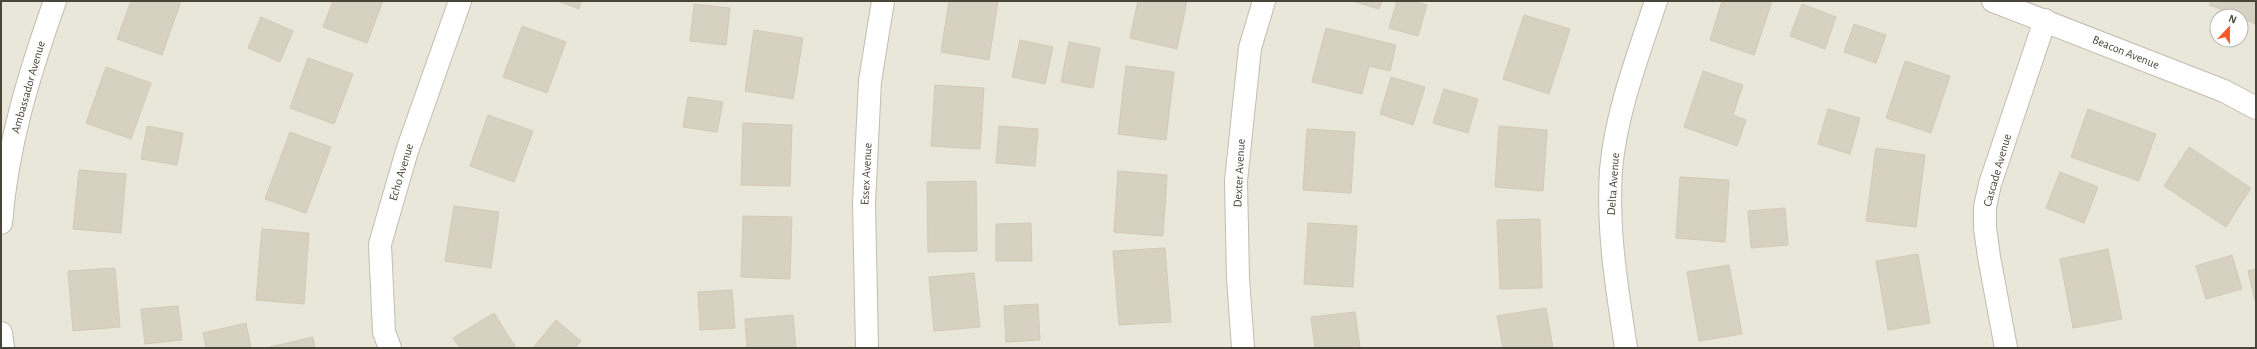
<svg xmlns="http://www.w3.org/2000/svg" width="2257" height="349" font-family="'Alegreya Sans',sans-serif">
<style>
.residential{fill:#e9e6da;fill-rule:evenodd}
.building{fill:#d7d1c1;stroke:#d2cab4}
.lines{fill:none;stroke-linecap:round;stroke-linejoin:round}
.street-casing{stroke:#c1bdae;stroke-width:24}
.street{stroke:#fff;stroke-width:22}
.labels{text-anchor:middle;stroke-width:4;stroke-linejoin:round;paint-order:stroke}
.street-label{font-size:12px;fill:#4a4539;stroke:#fff}
</style>
<rect width="100%" height="100%" fill="#f5f4ec"/>
<path class="residential" d="M1,1H2256V348H1ZM2217,16H2241V40H2217Z"/>
<path class="building" d="M131,1H181L162,55L117,39Z
M333,1H383L367,43L323,27Z
M558,1H581L579,9Z
M949,1H998L989,60L941,52Z
M1138,1H1187L1177,49L1130,38Z
M1352,1H1382L1379,9Z
M1397,1H1413L1427,5L1418,36L1389,28Z
M1722,1H1772L1754,55L1710,40Z
M2211,1H2256V24L2241,18V16L2209,5Z
M694,4L730,8L726,45L690,41Z
M1802,4L1836,17L1825,49L1790,36Z
M1524,15L1570,29L1549,94L1503,79Z
M261,17L293,31L280,62L248,48Z
M1854,24L1886,35L1876,63L1844,52Z
M522,26L566,42L547,93L503,77Z
M1326,28L1396,45L1390,71L1369,66L1362,94L1312,82Z
M754,30L803,38L793,99L745,91Z
M1020,40L1053,47L1045,84L1012,77Z
M1069,42L1100,48L1093,88L1061,82Z
M308,58L353,74L334,124L290,108Z
M1905,61L1950,76L1931,133L1886,118Z
M1126,66L1174,72L1166,140L1118,134Z
M106,67L151,83L131,139L86,123Z
M1703,71L1743,85L1733,115L1746,120L1737,146L1684,127Z
M1391,77L1425,87L1413,125L1380,114Z
M935,85L984,88L980,149L931,146Z
M1444,89L1478,99L1468,133L1433,123Z
M688,97L723,102L717,132L683,127Z
M1828,109L1860,118L1850,154L1818,144Z
M2088,109L2156,134L2139,181L2071,157Z
M488,115L533,131L514,182L470,166Z
M743,123L792,125L790,186L741,185Z
M147,126L183,133L177,165L141,159Z
M999,126L1038,129L1035,166L996,163Z
M1499,126L1547,130L1543,191L1495,187Z
M1307,129L1355,132L1351,193L1303,190Z
M290,132L331,147L306,213L265,199Z
M2189,147L2251,188L2226,227L2164,186Z
M1876,148L1925,155L1916,227L1866,221Z
M79,170L126,174L121,233L73,229Z
M1118,171L1167,175L1163,236L1114,232Z
M2060,172L2098,187L2084,223L2046,208Z
M1680,177L1729,180L1725,242L1676,238Z
M976,181L977,251L928,252L927,182Z
M454,206L499,212L491,268L445,261Z
M1785,208L1788,245L1751,248L1748,211Z
M743,216L792,217L790,279L741,277Z
M1540,219L1542,288L1500,289L1497,220Z
M1031,223L1032,261H996V224Z
M1308,223L1357,226L1353,287L1304,284Z
M262,229L309,233L304,304L256,300Z
M1165,248L1171,322L1119,325L1113,251Z
M2108,249L2122,319L2073,328L2060,259Z
M1918,254L1930,323L1888,330L1876,261Z
M2232,255L2242,289L2206,299L2196,266Z
M1729,265L1742,334L1699,341L1687,272Z
M115,268L120,327L73,331L68,271Z
M2256,269V304L2248,271Z
M974,273L980,327L934,331L929,277Z
M732,290L735,328L700,330L698,292Z
M1038,304L1040,340L1006,342L1004,306Z
M178,306L182,340L145,344L141,309Z
M1546,308L1553,348H1503L1497,316Z
M1355,312L1360,348H1315L1311,317Z
M494,313L516,348H460L453,338Z
M793,315L796,348H747L745,319Z
M556,320L581,341L575,348H533Z
M246,323L251,348H206L203,333Z
M313,337L315,348H270V347Z"/>
<g class="lines">
<g class="street-casing">
<path id="street" d="M1993,1L2224,91L2256,108
M1,223C7,146 29,74 55,1
M1,333L3,348
M390,348L384,332L380,244L407,151L460,1
M867,348L864,203L870,81L883,1
M1243,348L1238,278L1236,181L1250,48L1264,1
M1626,348C1617,289 1607,230 1611,170C1616,112 1638,56 1656,1
M2006,348L1989,257L1985,228V207L1990,184L2045,20"/>
</g>
<use href="#street" class="street"/>
</g>
<g class="labels">
<g class="street-label">
<text transform="translate(2126 52) rotate(22)" y="4">Beacon Avenue</text>
<text transform="translate(28 87) rotate(-74)" y="4">Ambassador Avenue</text>
<text transform="translate(1997 170) rotate(-74)" y="4">Cascade Avenue</text>
<text transform="translate(401 172) rotate(-73)" y="4">Echo Avenue</text>
<text transform="translate(1239 173) rotate(-87)" y="4">Dexter Avenue</text>
<text transform="translate(866 174) rotate(-87)" y="4">Essex Avenue</text>
<text transform="translate(1613 184) rotate(-86)" y="4">Delta Avenue</text>
</g>
</g>
<rect width="2257" height="349" fill="none" stroke="#4a4539" stroke-width="4"/>
<g transform="translate(2229 28) rotate(22)"><circle r="19" fill="#ffffff" stroke="#b7b5b0"/>
<path d="M0-3L7 15L0 10L-7 15Z" fill="#f55b23"/>
<text y="-6" font-size="11" font-weight="bold" text-anchor="middle" fill="#4a4539">N</text>
</g>
</svg>
